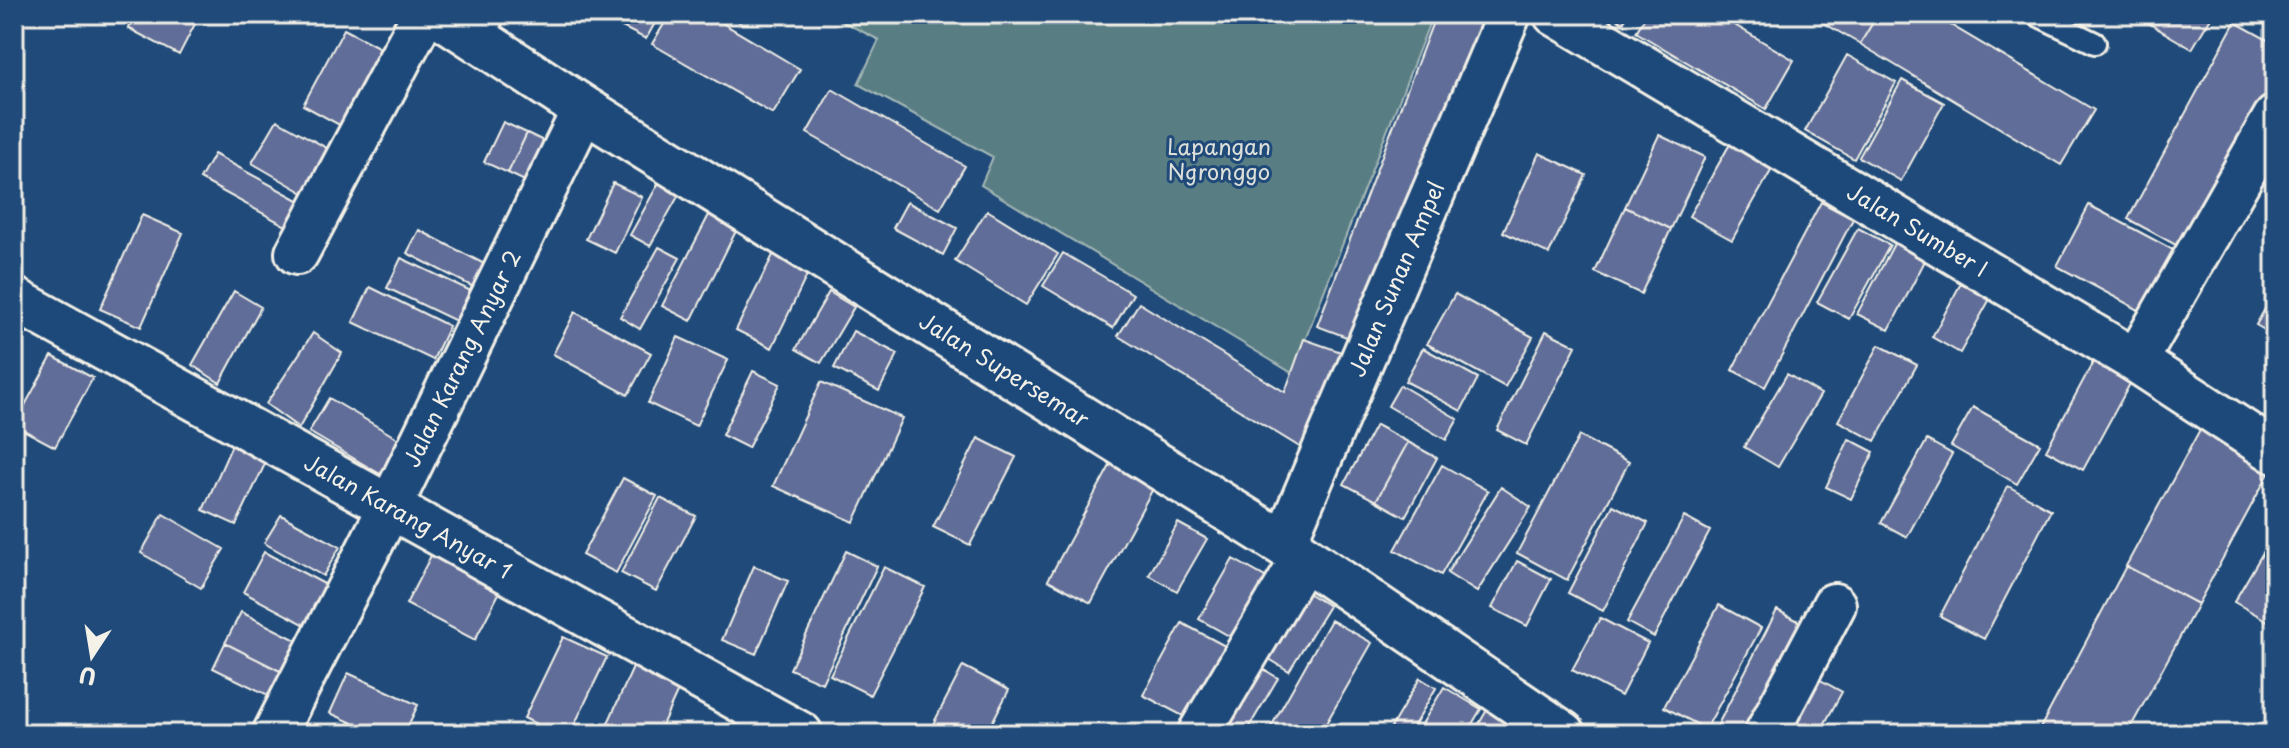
<svg xmlns="http://www.w3.org/2000/svg" width="2289" height="748" font-family="'Playpen Sans',sans-serif">
<style>
.green{fill:#587e84;stroke:#a6b8b6;stroke-width:2}
.building{fill:#606d98;stroke:#f4f1e8;stroke-width:2}
.lines{fill:none;stroke-linecap:round;stroke-linejoin:round}
.lane-casing{stroke:#f4f1e8;stroke-width:26}
.street-casing{stroke:#f4f1e8;stroke-width:48}
.secondary-casing{stroke:#f4f1e8;stroke-width:50}
.lane{stroke:#1f4a7a;stroke-width:20}
.street{stroke:#1f4a7a;stroke-width:42}
.secondary{stroke:#1f4a7a;stroke-width:44}
.labels{text-anchor:middle;stroke-width:6;stroke-linejoin:round;paint-order:stroke}
.park-label{font-size:22px;fill:#dde0d9;stroke:#1f4a7a}
.street-label{font-size:22px;fill:#f4f1e8;stroke:#1f4a7a}
</style>
<rect width="100%" height="100%" fill="#1f4a7a"/>
<filter id="ink" filterUnits="userSpaceOnUse"><feTurbulence type="fractalNoise" baseFrequency=".0125" numOctaves="2"/><feDisplacementMap in="SourceGraphic" scale="16" xChannelSelector="R" yChannelSelector="G"/><feConvolveMatrix kernelMatrix="1 2 1 2 8 2 1 2 1" color-interpolation-filters="sRGB"/></filter>
<g filter="url(#ink)">
<path class="green" d="M828,14H1433L1292,373L981,185L993,157L858,84L879,40Z"/>
<path class="building" d="M135,14H185L197,20L179,55L128,28Z
M626,14H660L646,39L620,26Z
M670,14H707L800,69L773,114L652,44Z
M725,14H745L740,22Z
M1436,14H1492L1360,342L1317,326Z
M1608,14H1628L1623,23Z
M1647,14H1716L1794,60L1766,109L1636,32Z
M1808,14H1878L1860,44Z
M1878,14H1932L2094,110L2061,165L1860,44Z
M2133,14H2213L2192,49Z
M2235,22L2275,44V85L2185,250L2128,219Z
M344,29L384,50L343,127L303,105Z
M1847,55L1896,83L1854,159L1805,131Z
M1902,80L1944,103L1901,181L1859,157Z
M832,89L965,166L940,209L807,133Z
M277,120L339,155L314,199L252,163Z
M503,122L527,133L508,173L484,162Z
M527,133L556,147L537,187L508,173Z
M1659,135L1705,157L1671,229L1625,207Z
M1730,144L1772,169L1732,240L1689,216Z
M1539,153L1586,175L1549,254L1503,232Z
M214,154L309,206L295,231L200,179Z
M663,175L684,186L650,246L630,235Z
M613,183L642,197L615,253L586,239Z
M907,202L957,228L943,255L893,228Z
M1821,202L1853,219L1765,387L1732,370Z
M2089,205L2179,253L2146,314L2057,266Z
M713,207L741,221L691,321L662,306Z
M1625,207L1671,229L1641,294L1595,272Z
M987,210L1058,254L1026,305L955,261Z
M142,215L183,233L141,327L100,309Z
M1858,228L1890,245L1849,319L1817,302Z
M419,230L494,269L481,291L407,253Z
M1896,240L1928,255L1889,330L1857,314Z
M659,247L680,258L640,329L620,317Z
M775,251L810,269L772,348L736,330Z
M1063,253L1133,294L1113,328L1043,286Z
M401,258L471,291L456,321L387,288Z
M1961,283L1990,299L1960,353L1932,337Z
M370,287L449,326L433,360L353,322Z
M234,291L261,307L220,383L192,365Z
M2275,291V336L2256,325Z
M829,292L854,307L821,363L796,349Z
M1455,294L1533,337L1505,387L1427,344Z
M1139,303L1285,392L1304,339L1353,356L1316,457L1118,336Z
M575,312L651,353L628,395L553,354Z
M853,331L898,354L879,391L834,368Z
M1546,331L1576,346L1526,445L1497,430Z
M313,333L342,353L299,428L266,404Z
M678,337L728,360L696,426L648,403Z
M1879,345L1917,365L1875,441L1838,421Z
M1423,348L1478,378L1461,411L1405,381Z
M2099,351L2137,371L2083,470L2046,450Z
M52,356L93,378L55,447L14,425Z
M753,371L780,384L748,448L722,435Z
M1787,374L1821,394L1778,467L1744,447Z
M821,382L902,418L854,522L773,486Z
M1400,385L1458,419L1446,440L1388,406Z
M329,398L407,444L387,478L309,432Z
M1973,407L2040,444L2017,484L1951,446Z
M2204,422L2275,462L2198,604L2126,566Z
M1376,425L1408,442L1376,501L1344,484Z
M239,429L274,445L236,525L203,510Z
M1579,436L1629,462L1567,580L1517,553Z
M978,438L1016,457L970,545L933,527Z
M1849,439L1874,452L1851,499L1826,487Z
M1927,440L1952,454L1907,537L1881,523Z
M1408,442L1437,458L1405,517L1376,501Z
M1112,462L1155,485L1091,603L1048,580Z
M1442,465L1488,491L1441,575L1395,550Z
M623,478L657,496L616,573L582,555Z
M2008,486L2051,510L1984,639L1940,616Z
M1501,487L1531,507L1477,592L1447,573Z
M660,498L696,516L656,591L621,573Z
M1613,505L1648,523L1603,611L1568,593Z
M163,514L224,549L201,588L141,553Z
M281,515L340,547L323,576L264,543Z
M1684,517L1710,531L1654,637L1627,622Z
M1178,523L1207,539L1177,591L1149,575Z
M2275,532V625L2234,602Z
M439,540L508,576L475,640L406,604Z
M846,551L877,566L822,683L790,669Z
M264,552L330,587L309,627L243,592Z
M1233,559L1281,586L1247,646L1199,619Z
M1517,561L1551,579L1527,626L1492,608Z
M754,566L788,581L756,654L722,640Z
M2126,566L2198,604L2127,734H2037Z
M884,567L925,587L870,695L830,675Z
M1295,585L1329,606L1289,671L1254,650Z
M1719,605L1761,628L1706,729L1664,707Z
M1777,610L1814,629L1759,734H1713Z
M241,612L304,644L288,675L225,643Z
M1600,618L1648,643L1621,696L1572,670Z
M1331,620L1372,643L1320,734H1267Z
M1182,623L1240,654L1202,726L1143,695Z
M563,637L607,657L570,734H556L524,718Z
M225,643L288,675L276,699L213,668Z
M1247,659L1278,678L1245,734H1229L1209,722Z
M635,663L681,684L658,734H603Z
M963,666L1009,690L986,734H928Z
M348,673L418,705L404,734H377L330,713Z
M1815,677L1842,692L1819,734H1784Z
M1420,678L1436,688L1409,734H1387Z
M1444,687L1481,709L1466,734H1416Z
M1491,703L1524,722L1517,734H1473Z"/>
<g class="lines">
<g class="lane-casing">
<path id="lane" d="M2035,14L2095,43
M483,40L494,14"/>
</g>
<g class="street-casing">
<g id="street">
<path id="s1" d="M1555,14L2136,361L2275,452"/>
<path d="M297,253L424,14"/>
<path id="s2" d="M14,299L801,734"/>
<path d="M2136,361L2275,117"/>
<path id="s3" d="M1284,544L1509,14"/>
<path id="s4" d="M274,734L389,509L584,109"/>
<path d="M1199,734L1304,557"/>
<path d="M1766,734L1834,605"/>
</g>
</g>
<g class="secondary-casing">
<g id="secondary">
<path id="s5" d="M439,14L584,109L1284,544L1563,734"/>
</g>
</g>
<use href="#lane" class="lane"/>
<use href="#street" class="street"/>
<use href="#secondary" class="secondary"/>
</g>
</g>
<g class="labels">
<g class="park-label">
<text x="1219" y="155">Lapangan<tspan x="1219" dy="25">Ngronggo</tspan></text>
</g>
<g class="street-label">
<text dy="8" stroke="none"><textPath href="#s1" startOffset="422">Jalan Sumber I</textPath></text>
<text dy="8" stroke="none"><textPath href="#s3" startOffset="288">Jalan Sunan Ampel</textPath></text>
<text dy="8" stroke="none"><textPath href="#s4" startOffset="420">Jalan Karang Anyar 2</textPath></text>
<text dy="8" stroke="none"><textPath href="#s5" startOffset="668">Jalan Supersemar</textPath></text>
<text dy="8" stroke="none"><textPath href="#s2" startOffset="450">Jalan Karang Anyar 1</textPath></text>
</g>
</g>
<rect width="2289" height="748" fill="none" stroke="#1f4a7a" stroke-width="48"/>
<rect x="24" y="24" width="2241" height="700" fill="none" stroke="#f4f1e8" stroke-width="3" filter="url(#ink)"/>
<g transform="translate(92 656) rotate(192)" stroke="#1f4a7a" stroke-width="6" paint-order="stroke">
<path d="M0-6L14 30L0 20L-14 30Z" fill="#f4f1e8"/>
<text y="-12" font-size="22" font-weight="bold" text-anchor="middle" fill="#f4f1e8">U</text>
</g>
</svg>
